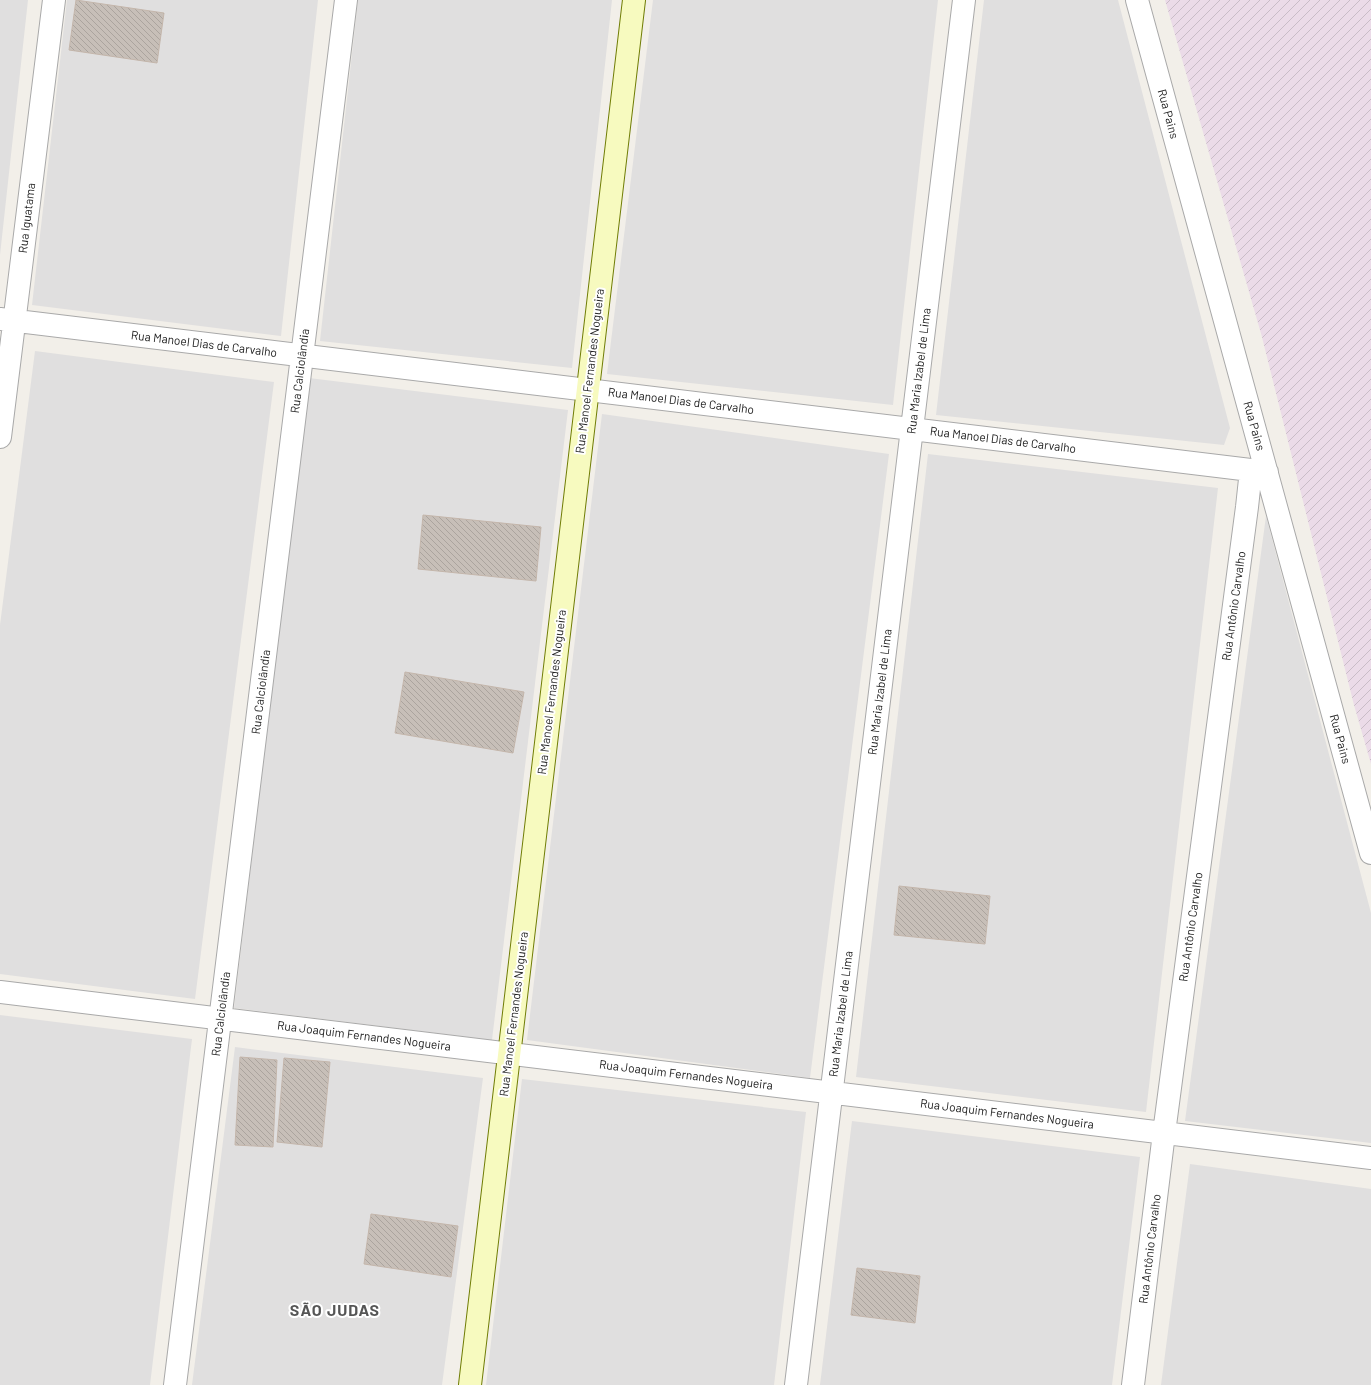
<svg xmlns="http://www.w3.org/2000/svg" width="1371" height="1385" font-family="Barlow,sans-serif">
<style>
.residential{fill:#e0dfdf}
.industrial{fill:url(#industrial-furrows)}
.building{fill:url(#building-back-hatch);stroke:#c4b6ab}
.lines{fill:none;stroke-linecap:round;stroke-linejoin:round}
.street-casing{stroke:#a9a9a9;stroke-width:24}
.secondary-casing{stroke:#707d05;stroke-width:24}
.street{stroke:#fff;stroke-width:22}
.secondary{stroke:#f7fabf;stroke-width:22}
.labels{text-anchor:middle;stroke-width:4;stroke-linejoin:round;paint-order:stroke}
.street-label{font-size:12px;fill:#222;stroke:#fff}
.district-label{font-size:16px;font-weight:bold;letter-spacing:1px;fill:#555;stroke:#fff}
</style>
<defs>
<pattern id="industrial-furrows" width="10" height="10" patternUnits="userSpaceOnUse"><rect width="10" height="10" fill="#ebdbe8"/><path d="M-1 1l2-2M0 10L10 0M9 11l2-2" fill="none" stroke="#c9bcc7"/></pattern>
<pattern id="building-back-hatch" width="6" height="6" patternUnits="userSpaceOnUse"><rect width="6" height="6" fill="#c7bfb8"/><path d="M-1 5l2 2M0 0l6 6M5-1l2 2" fill="none" stroke="#aba49e"/></pattern>
</defs>
<rect width="100%" height="100%" fill="#f2efe9"/>
<path class="residential" d="M0,0H28L0,255Z
M67,0H318L281,336L32,305Z
M358,0H612L572,368L320,341Z
M653,0H938L893,405L607,374Z
M984,0H1118L1230,428L1224,445L936,415Z
M35,351L274,382L195,999L0,974V625Z
M309,378L568,410L492,1040L234,1008Z
M602,414L889,454L810,1078L527,1040Z
M928,454L1218,488L1146,1112L856,1077Z
M1266,516L1371,913V1143L1185,1121Z
M0,1015L192,1039L150,1385H0Z
M235,1047L483,1078L442,1385H192Z
M522,1079L806,1112L774,1385H486Z
M852,1121L1140,1157L1112,1385H820Z
M1190,1164L1371,1189V1385H1161Z"/>
<path class="industrial" d="M1165,0H1371V764L1354,705L1262,337Z"/>
<path class="building" d="M76,0L164,13L157,63L69,50Z
M423,515L541,527L536,581L418,569Z
M405,672L524,692L513,753L395,733Z
M899,886L990,896L985,944L894,935Z
M240,1057L277,1060L273,1147L235,1145Z
M284,1058L330,1062L322,1147L277,1142Z
M371,1214L458,1226L451,1277L364,1264Z
M857,1268L920,1276L915,1323L851,1315Z"/>
<g class="lines">
<g class="street-casing">
<path id="street" d="M1137,0L1371,853
M0,319L1267,472
M0,437L54,0
M0,992L1371,1158
M175,1385L346,0
M796,1385L964,0
M1133,1385L1164,1133L1247,507L1251,470"/>
</g>
<g class="secondary-casing">
<path id="secondary" d="M470,1385L634,0"/>
</g>
<use href="#street" class="street"/>
<use href="#secondary" class="secondary"/>
</g>
<g class="labels">
<g class="street-label">
<text transform="translate(1168 114) rotate(75)" y="4">Rua Pains</text>
<text transform="translate(27 218) rotate(-83)" y="4">Rua Iguatama</text>
<text transform="translate(204 344) rotate(7)" y="4">Rua Manoel Dias de Carvalho</text>
<text transform="translate(300 371) rotate(-83)" y="4">Rua Calciolândia</text>
<text transform="translate(590 371) rotate(-83)" y="4">Rua Manoel Fernandes Nogueira</text>
<text transform="translate(919 371) rotate(-83)" y="4">Rua Maria Izabel de Lima</text>
<text transform="translate(681 401) rotate(7)" y="4">Rua Manoel Dias de Carvalho</text>
<text transform="translate(1254 426) rotate(74)" y="4">Rua Pains</text>
<text transform="translate(1003 440) rotate(7)" y="4">Rua Manoel Dias de Carvalho</text>
<text transform="translate(1234 606) rotate(-82)" y="4">Rua Antônio Carvalho</text>
<text transform="translate(261 692) rotate(-83)" y="4">Rua Calciolândia</text>
<text transform="translate(552 692) rotate(-83)" y="4">Rua Manoel Fernandes Nogueira</text>
<text transform="translate(880 692) rotate(-83)" y="4">Rua Maria Izabel de Lima</text>
<text transform="translate(1340 739) rotate(75)" y="4">Rua Pains</text>
<text transform="translate(1191 927) rotate(-82)" y="4">Rua Antônio Carvalho</text>
<text transform="translate(221 1014) rotate(-83)" y="4">Rua Calciolândia</text>
<text transform="translate(514 1014) rotate(-83)" y="4">Rua Manoel Fernandes Nogueira</text>
<text transform="translate(841 1014) rotate(-83)" y="4">Rua Maria Izabel de Lima</text>
<text transform="translate(364 1036) rotate(7)" y="4">Rua Joaquim Fernandes Nogueira</text>
<text transform="translate(686 1075) rotate(7)" y="4">Rua Joaquim Fernandes Nogueira</text>
<text transform="translate(1007 1114) rotate(7)" y="4">Rua Joaquim Fernandes Nogueira</text>
<text transform="translate(1150 1249) rotate(-83)" y="4">Rua Antônio Carvalho</text>
</g>
<g class="district-label">
<text x="335" y="1316">SÃO JUDAS</text>
</g>
</g>
</svg>
